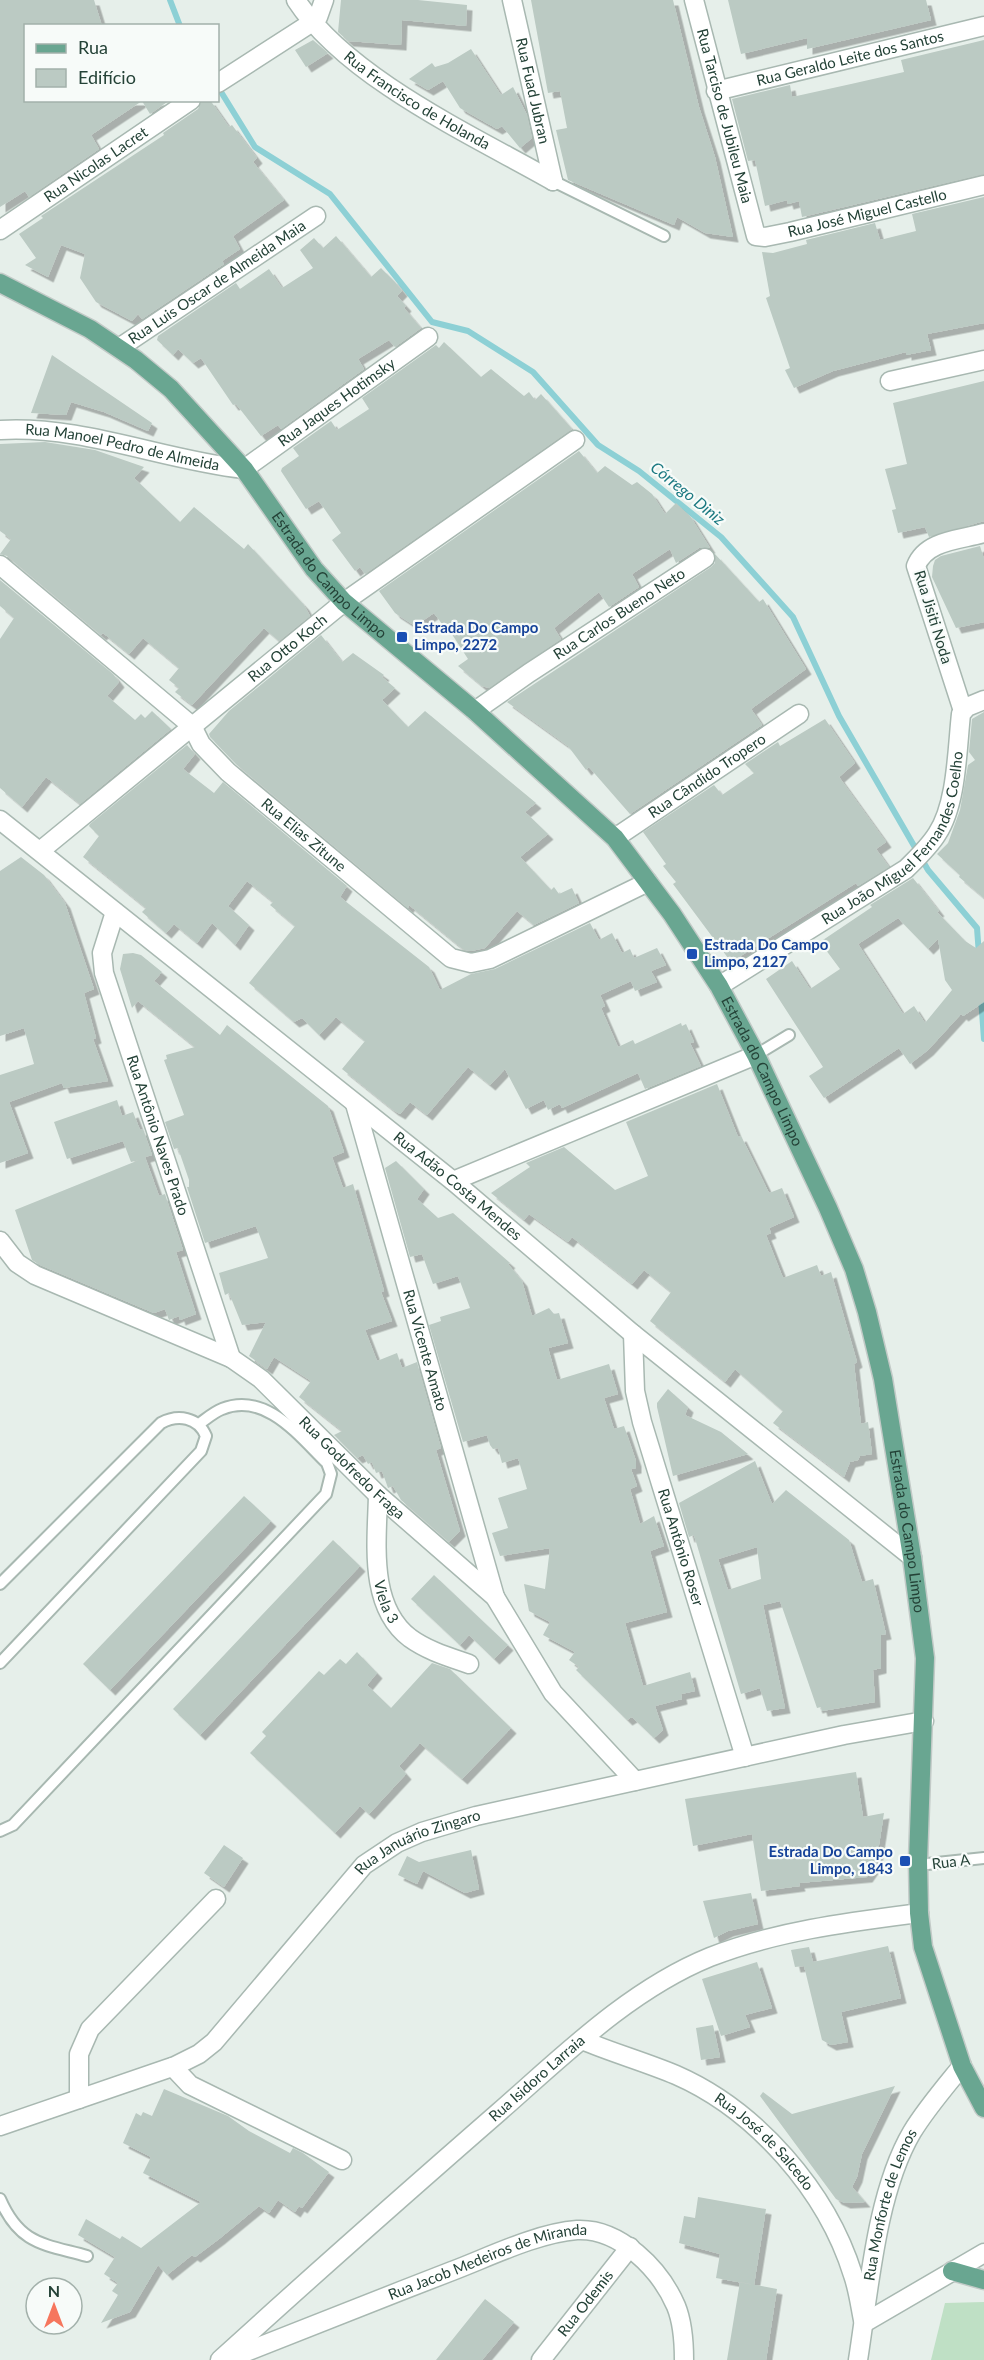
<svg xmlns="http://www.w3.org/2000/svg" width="984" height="2360" font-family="Lato,sans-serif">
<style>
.green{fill:#bfe0c5}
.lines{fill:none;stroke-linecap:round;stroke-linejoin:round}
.stream{stroke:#8dd0d5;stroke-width:6}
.building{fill:#bbcac3;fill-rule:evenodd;filter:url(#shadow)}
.service-casing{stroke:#a8b8b1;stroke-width:14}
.minor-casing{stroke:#a8b8b1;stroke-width:21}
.tertiary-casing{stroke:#a8b8b1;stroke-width:21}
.primary-casing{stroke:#c2cac7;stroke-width:21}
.service{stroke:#fff;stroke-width:10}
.minor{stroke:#fff;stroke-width:18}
.tertiary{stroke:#fff;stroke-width:18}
.primary{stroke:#69a691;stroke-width:18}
.transit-dot{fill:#1a4fb4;stroke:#f7fbf9;stroke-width:2}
.labels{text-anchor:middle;stroke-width:4.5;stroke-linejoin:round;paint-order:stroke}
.street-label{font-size:15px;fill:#244237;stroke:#f7fbf9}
.transit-label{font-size:15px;font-weight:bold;fill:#164399;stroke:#f7fbf9;text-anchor:start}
.water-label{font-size:16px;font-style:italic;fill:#1b7981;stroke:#f7fbf9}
</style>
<defs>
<filter id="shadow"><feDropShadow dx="5.5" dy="5.5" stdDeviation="0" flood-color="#0004"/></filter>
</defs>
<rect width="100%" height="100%" fill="#e6efea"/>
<path class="green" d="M984,2302V2360H931L945,2303Z"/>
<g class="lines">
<path class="stream" d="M170,0L180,26
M218,87L255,147L330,194L432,322L468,331L533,372L598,445L639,471L721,537L793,617L839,716L928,870L977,928L979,955
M981,998L984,1039"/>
</g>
<path class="building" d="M0,0H94L102,26H26V100H170L150,114L142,101L91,135L99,149L29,197L25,191L0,207Z
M341,0H418L467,5L466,26L402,20L401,45L348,41L338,32Z
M531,0H673L699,107L715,157L733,237L705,233L677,217L674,225L568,180L556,130L567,128L560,91L548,93Z
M728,0H926L931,20L807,49V38L741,54Z
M313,40L328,53L306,67L295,50Z
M984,40V174L802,217L799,201L788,204L787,200L765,206L755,160L748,161L732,99L790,85L792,97L851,84L904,72L901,60Z
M471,49L501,95L513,87L527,115L532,138L520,148L502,126L497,129L460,108L443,81L428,90L409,79L432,63L435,67L448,63Z
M202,100H210L229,127L232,125L257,158L253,162L284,200L233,236L240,249L222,261L224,264L142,319L138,314L132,321L96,302L80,278L85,254L61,245L48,277L25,265L36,258L19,234L43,218L41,216L164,135L163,133L198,109Z
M984,197V323L927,334L931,350L906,355V352L833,371L794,388L785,370L790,368L766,298L770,296L762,252L773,253L807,244L806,240L875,223L880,240L916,231L912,214Z
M336,236L371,277L381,268L394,281L402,291L397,296L406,306L404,308L421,328L395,347L389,340L358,359L364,369L281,429L278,425L261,436L236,404L233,405L201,358L193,363L178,349L173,355L157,340L158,336L236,283L240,289L269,269L282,288L313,268L300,250L314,238L323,248Z
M444,342L481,377L491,369L524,396L529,392L535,400L541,394L572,429L365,574L360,567L355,571L332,540L341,533L319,501L306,509L281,471L282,468L299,456L293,448L331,421L337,430L369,409L362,398L436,345L439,348Z
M52,355L152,423L148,431L104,412L71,402L66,415L31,413Z
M984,381V521L929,537L925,527L898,533L892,510L896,509L885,469L907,464L893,403Z
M45,442L95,450L144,467L134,478L180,522L194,507L244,549L248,544L304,605L310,616L279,641L264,628L192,705L175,692L179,688L169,680L179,668L143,638L129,654L103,633L101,635L7,556L0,554L11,539L0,531V444Z
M579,451L597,473L605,466L632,485L637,482L652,494L665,514L676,503L690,516L710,548H699L676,563L670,549L632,574L639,587L609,607L599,592L554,628L561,639L489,688L482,686L458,666L468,659L444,622L442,624L434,613L415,626L395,613L379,591Z
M980,546L984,559V622L956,628L932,577L933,566L935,560L941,556Z
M715,554L759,602L763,599L806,669L751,709L762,725L630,814L589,767L586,770L568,746L507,702L711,567L715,563Z
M0,580L113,674L119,682L107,696L135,720L141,714L145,718L152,711L171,729L80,804L46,777L22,807L0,788V639L14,618L0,606Z
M321,635L342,662L353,653L384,675L382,677L395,688L382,700L408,727L425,711L536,803L525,812L548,834L520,857L551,890L554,887L559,894L572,888L579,903L534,925L517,911L485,948L471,951L464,950L409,905L408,908L236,764L210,737L209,734L229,711Z
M984,712V898L959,877L960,875L937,854L948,843L960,810L968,765L975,760L969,752L972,719Z
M825,719L855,763L839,777L886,842L876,849L889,867L858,886L856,883L731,962L673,884L676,882L663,866L666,864L643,832L714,785L722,795L754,773L745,764L778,742L780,746Z
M187,745L195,754L183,769L214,793L223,782L347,886L340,897L429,967L440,990L471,974L495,969L590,923L599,940L612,933L622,953L630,949L634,958L657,948L666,965L651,971L657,982L635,991L631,981L600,995L605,1006L601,1008L618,1047L633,1040L635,1044L681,1023L682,1026L686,1024L694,1042L690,1043L701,1066L645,1089L638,1073L562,1108L560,1104L548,1110L544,1100L526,1109L505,1069L490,1085L468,1067L427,1115L410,1102L400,1114L393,1110L342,1069L365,1041L336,1017L319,1035L302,1018L294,1022L249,983L295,926L270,905L273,902L247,881L228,906L249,925L235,945L212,923L197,943L174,924L166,933L142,912L146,908L83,857L99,836L89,826L90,824Z
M21,857L44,875L65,903L94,989L84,993L96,1038L93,1039L108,1081L64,1088L62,1083L9,1102L28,1153L0,1163V1075L34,1064L24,1028L0,1036V871Z
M913,878L939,911L937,912L965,941L976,948L984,941V1002L963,1016L961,1014L928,1050L910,1064L899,1048L824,1098L809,1076L823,1067L766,979L792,961L810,989L840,969L820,942L872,907L870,905ZM898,918L928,949L938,939L945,980L952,990L925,1023L914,1006L903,1014L858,944Z
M133,953L141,955L162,972L154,981L220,1035L227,1025L328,1106L344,1152L332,1157L343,1188L353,1184L384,1291L381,1292L392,1321L365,1330L377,1361L397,1353L402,1368L417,1362L441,1448L436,1450L460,1531L449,1542L401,1500L393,1486L388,1488L382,1471L376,1473L372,1462L368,1464L363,1455L357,1458L334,1435L342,1431L299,1397L311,1381L274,1357L267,1369L249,1356L266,1322L242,1325L229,1293L225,1295L219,1273L268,1258L256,1226L205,1243L187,1187H189V1180L178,1148L174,1149L165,1122L184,1115L164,1060L167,1059L166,1055L195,1047L138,1001L132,1008L120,969L123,954Z
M717,1084L738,1137L741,1136L769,1193L782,1188L794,1217L769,1228L771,1233L766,1235L783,1278L817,1265L821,1276L831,1272L857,1362L854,1364L861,1424L868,1422L872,1454L860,1456L858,1460L850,1462L844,1477L773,1423L783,1411L735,1369L725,1382L650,1321L671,1292L644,1270L632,1284L572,1237L568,1242L529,1214L524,1220L491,1193L530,1167L526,1163L564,1147L615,1190L648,1176L626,1122Z
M117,1100L122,1116L133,1112L140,1130L143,1129L152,1155L145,1157L159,1196L165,1194L183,1250L176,1252L196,1314L180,1320L179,1316L169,1320L165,1309L154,1313L40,1265L32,1260L15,1210L139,1160L131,1162L123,1141L67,1159L54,1122Z
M396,1161L424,1189L417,1199L438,1218L453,1213L510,1263L508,1264L522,1281L532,1316L549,1308L554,1314L559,1313L568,1343L548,1348L557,1380L609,1364L618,1394L604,1398L614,1429L624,1426L636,1461V1468L631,1469L637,1486L630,1489L640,1524L654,1516L664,1546L650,1551L667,1612L625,1623L643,1686L690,1672L695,1691L681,1694L682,1699L655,1706L663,1730L654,1738L632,1717L627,1720L576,1670L579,1667L569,1660L575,1652L543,1635L550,1622L529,1611L524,1584L545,1589L550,1548L500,1556L492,1533L508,1528L498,1498L527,1489L518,1458L502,1463L498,1448L493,1449L490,1445L487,1435L463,1442L429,1325L441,1321L440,1317L470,1308L458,1276L433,1284L422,1254L410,1257L385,1168Z
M668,1389L688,1407L685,1415L721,1432L748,1454L673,1476L657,1407V1403Z
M755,1461L772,1504L786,1490L849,1540L862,1582L873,1579L886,1634L881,1635V1668L873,1670L875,1702L822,1711L821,1707L817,1708L780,1601L763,1605L785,1708L767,1711L760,1688L741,1694L694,1535L689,1537L679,1503ZM757,1547L761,1579L728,1590L718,1559Z
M244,1496L271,1521L110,1690L83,1664Z
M333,1540L360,1566L200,1735L173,1709Z
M434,1575L508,1645L494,1659L469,1635L460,1645L411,1599Z
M357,1652L377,1673L367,1685L391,1708L432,1663L450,1669L511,1728L462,1779L420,1743L399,1766L406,1774L369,1814L360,1806L335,1833L250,1753L266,1736L262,1732L319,1671L324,1675L340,1659L346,1664Z
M856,1772L863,1817L884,1813L876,1864L867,1877L799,1883L800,1886L761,1891L752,1834L693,1846L685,1799Z
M224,1845L243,1858L224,1887L204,1873Z
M471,1850L479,1889L465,1893L423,1871L417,1884L398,1875L407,1856L419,1862Z
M751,1893L758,1924L728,1931L714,1938L703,1901Z
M888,1946L901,1998L841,2012L848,2042L831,2045L822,2040L804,1966L795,1967L791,1950L809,1947L813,1962Z
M757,1962L772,2008L745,2015L750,2027L721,2036L702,1979Z
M713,2025L720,2057L701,2060L696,2028Z
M895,2086L862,2154L857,2177L852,2187L865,2202L845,2203L836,2199L760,2096L763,2092L792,2114Z
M164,2089L228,2116L249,2131L290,2153L293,2148L303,2153L329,2172L302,2208L299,2206L295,2212L278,2200L269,2213L259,2206L219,2239L195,2257L192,2255L167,2275L158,2265L130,2312L101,2323L118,2295L112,2291L118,2283L104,2274L115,2257L78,2235L86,2219L120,2239L122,2236L141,2248L201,2202L143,2173L151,2157L123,2143L136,2113L141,2116L143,2112L152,2116Z
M698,2197L766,2209L754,2285L716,2278L720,2254L679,2243L684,2216L695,2218Z
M740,2282L777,2289L766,2360H727Z
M485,2299L514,2322L482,2360H436Z"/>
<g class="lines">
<g class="service-casing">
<path id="service" d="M553,181L664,236
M756,1055L789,1035
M0,1584L161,1423C178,1414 198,1417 206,1436L201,1451L0,1663
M0,1831L13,1825L326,1494L331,1474L327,1463C300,1437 266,1391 222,1409C214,1412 206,1419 199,1424
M918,1865L984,1858
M0,2199C20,2245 44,2244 87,2256"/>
</g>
<g class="minor-casing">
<g id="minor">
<path id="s1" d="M296,0C347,78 472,135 553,181"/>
<path id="s2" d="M512,0L553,181"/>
<path id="s3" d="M694,0L756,236L765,237L790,232L984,185"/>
<path d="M218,83L311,23L318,17L324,0"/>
<path id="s4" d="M716,91L984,26"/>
<path id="s5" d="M0,230L191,100"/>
<path id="s6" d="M119,348L316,216"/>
<path d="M890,381L984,360"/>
<path id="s7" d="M0,430C83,425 162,460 244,469L428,337"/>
<path id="s8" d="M0,565L192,726L201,744L228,772L451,958L471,963L490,959L648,882"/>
<path id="s9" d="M475,711L529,673L705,558"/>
<path d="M963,711L916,566C926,540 960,540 984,533"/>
<path id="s10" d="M0,820L453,1181L633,1334L912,1557"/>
<path id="s11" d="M615,838L799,714"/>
<path id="s12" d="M40,851L344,602L575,440"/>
<path id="s13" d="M115,912L102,953L104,973L231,1358"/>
<path id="s14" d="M719,986L906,869C917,858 929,847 937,834C957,804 957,750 961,714L967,707L984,700"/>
<path id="s15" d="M355,1104L495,1597"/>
<path d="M453,1181L756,1055"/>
<path id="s16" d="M0,1241L17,1263L35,1275L231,1358L261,1379L378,1495L495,1597L553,1693L635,1781"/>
<path id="s17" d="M633,1334L635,1391L642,1422L745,1757"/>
<path id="s18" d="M378,1495C377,1542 368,1606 410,1638C428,1651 449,1657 469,1664"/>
<path id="s19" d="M582,2040C613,2053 645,2062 676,2075C756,2110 827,2191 853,2275C858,2289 860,2305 863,2320"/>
<path d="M173,2067L190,2085L342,2160"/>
<path d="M79,2099V2054L90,2029L216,1899"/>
<path id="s20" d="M228,2359C302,2330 377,2300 452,2271C489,2257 537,2233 577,2230C620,2228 660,2269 676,2306C683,2323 684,2342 684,2360"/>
<path id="s21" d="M220,2360C312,2276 405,2194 499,2112C563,2056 629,1990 710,1957C776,1931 849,1922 919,1913"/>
<path id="s22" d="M541,2360L630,2247"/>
</g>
</g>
<g class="tertiary-casing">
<g id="tertiary">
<path id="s23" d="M0,2126L175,2066L199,2054L214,2042L364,1865L397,1843L422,1832L476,1816L844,1735L924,1721"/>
<path d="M864,2323L984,2253"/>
<path id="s24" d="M858,2360C869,2291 876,2193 912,2132C926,2109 945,2087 962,2066"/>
</g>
</g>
<g class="primary-casing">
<g id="primary">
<path id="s25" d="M0,283L90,329L136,360L171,389L244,469L314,569L344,602L475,711L615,838L672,914L719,986L756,1055L828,1208L854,1269L867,1312L883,1379L912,1557L925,1658L918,1861L919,1913L923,1947L962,2066L984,2108"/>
<path d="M952,2271L984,2280"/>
</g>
</g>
<use href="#service" class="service"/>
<use href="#minor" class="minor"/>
<use href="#tertiary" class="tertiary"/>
<use href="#primary" class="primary"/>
</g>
<g class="transit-dot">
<rect x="396" y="631" width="12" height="12" rx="3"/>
<rect x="686" y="948" width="12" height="12" rx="3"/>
<rect x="899" y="1855" width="12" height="12" rx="3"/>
</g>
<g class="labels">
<g class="street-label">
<text dy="5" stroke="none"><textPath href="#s4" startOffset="138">Rua Geraldo Leite dos Santos</textPath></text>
<text dy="5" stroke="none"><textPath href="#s2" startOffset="93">Rua Fuad Jubran</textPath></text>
<text dy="5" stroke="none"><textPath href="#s1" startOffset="159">Rua Francisco de Holanda</textPath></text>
<text dy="5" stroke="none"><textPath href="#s3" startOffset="120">Rua Tarciso de Jubileu Maia</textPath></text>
<text dy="5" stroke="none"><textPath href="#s5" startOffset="116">Rua Nicolas Lacret</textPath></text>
<text dy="5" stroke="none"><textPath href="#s3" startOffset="358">Rua José Miguel Castello</textPath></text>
<text dy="5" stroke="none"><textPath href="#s6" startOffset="118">Rua Luis Oscar de Almeida Maia</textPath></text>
<text dy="5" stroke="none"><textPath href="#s7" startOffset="362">Rua Jaques Hotimsky</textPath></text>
<text dy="5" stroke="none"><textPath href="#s7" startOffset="124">Rua Manoel Pedro de Almeida</textPath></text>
<text dy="5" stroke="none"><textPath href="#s25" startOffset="447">Estrada do Campo Limpo</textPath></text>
<text dy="5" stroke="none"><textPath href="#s9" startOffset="174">Rua Carlos Bueno Neto</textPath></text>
<text transform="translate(933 617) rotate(73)" y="5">Rua Jisiti Noda</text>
<text dy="5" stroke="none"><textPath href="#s12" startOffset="320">Rua Otto Koch</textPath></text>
<text dy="5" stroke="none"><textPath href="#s11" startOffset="111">Rua Cândido Tropero</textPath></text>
<text dy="5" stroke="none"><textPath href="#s14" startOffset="238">Rua João Miguel Fernandes Coelho</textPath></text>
<text dy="5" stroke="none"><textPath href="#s8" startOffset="408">Rua Elias Zitune</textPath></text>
<text dy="5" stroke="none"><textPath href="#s25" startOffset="1113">Estrada do Campo Limpo</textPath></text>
<text dy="5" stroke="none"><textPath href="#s13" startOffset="234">Rua Antônio Naves Prado</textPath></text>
<text dy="5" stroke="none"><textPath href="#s10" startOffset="586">Rua Adão Costa Mendes</textPath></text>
<text dy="5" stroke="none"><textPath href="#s15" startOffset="256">Rua Vicente Amato</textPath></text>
<text dy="5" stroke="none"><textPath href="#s16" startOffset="426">Rua Godofredo Fraga</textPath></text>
<text dy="5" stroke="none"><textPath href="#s25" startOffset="1599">Estrada do Campo Limpo</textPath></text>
<text dy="5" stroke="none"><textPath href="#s17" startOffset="220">Rua Antônio Roser</textPath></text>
<text dy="5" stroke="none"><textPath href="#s18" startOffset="108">Viela 3</textPath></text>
<text dy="5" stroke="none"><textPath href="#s23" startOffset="522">Rua Januário Zingaro</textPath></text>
<text transform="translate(951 1862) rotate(-7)" y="5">Rua A</text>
<text dy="5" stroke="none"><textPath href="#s21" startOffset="424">Rua Isidoro Larraia</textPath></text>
<text dy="5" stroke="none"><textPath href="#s19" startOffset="212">Rua José de Salcedo</textPath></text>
<text dy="5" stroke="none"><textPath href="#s24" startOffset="159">Rua Monforte de Lemos</textPath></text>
<text dy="5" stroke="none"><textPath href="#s20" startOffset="278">Rua Jacob Medeiros de Miranda</textPath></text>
<text dy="5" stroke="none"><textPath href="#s22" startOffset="72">Rua Odemis</textPath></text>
</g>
<g class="transit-label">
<text x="414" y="633">Estrada Do Campo<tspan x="414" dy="17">Limpo, 2272</tspan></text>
<text x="704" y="950">Estrada Do Campo<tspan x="704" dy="17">Limpo, 2127</tspan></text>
<text x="893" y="1857" text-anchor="end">Estrada Do Campo<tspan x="893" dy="17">Limpo, 1843</tspan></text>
</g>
<g class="water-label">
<text transform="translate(688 493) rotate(39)" y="6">Córrego Diniz</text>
</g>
</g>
<rect x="24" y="24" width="195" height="78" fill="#f7fbf9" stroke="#a3b1ab" stroke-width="1.5"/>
<rect x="36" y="44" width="30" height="9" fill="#69a691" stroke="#a3b1ab" stroke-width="1.5"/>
<text x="78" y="54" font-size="18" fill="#244237">Rua</text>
<rect x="36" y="69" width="30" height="18" fill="#bbcac3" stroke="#a3b1ab" stroke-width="1.5"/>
<text x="78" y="84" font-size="18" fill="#244237">Edifício</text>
<g transform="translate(54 2306)"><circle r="28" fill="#f7fbf9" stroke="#a3b1ab" stroke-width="1.5"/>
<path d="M0-4.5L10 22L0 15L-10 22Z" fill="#f6765d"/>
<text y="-9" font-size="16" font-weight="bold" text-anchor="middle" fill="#244237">N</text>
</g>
</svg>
